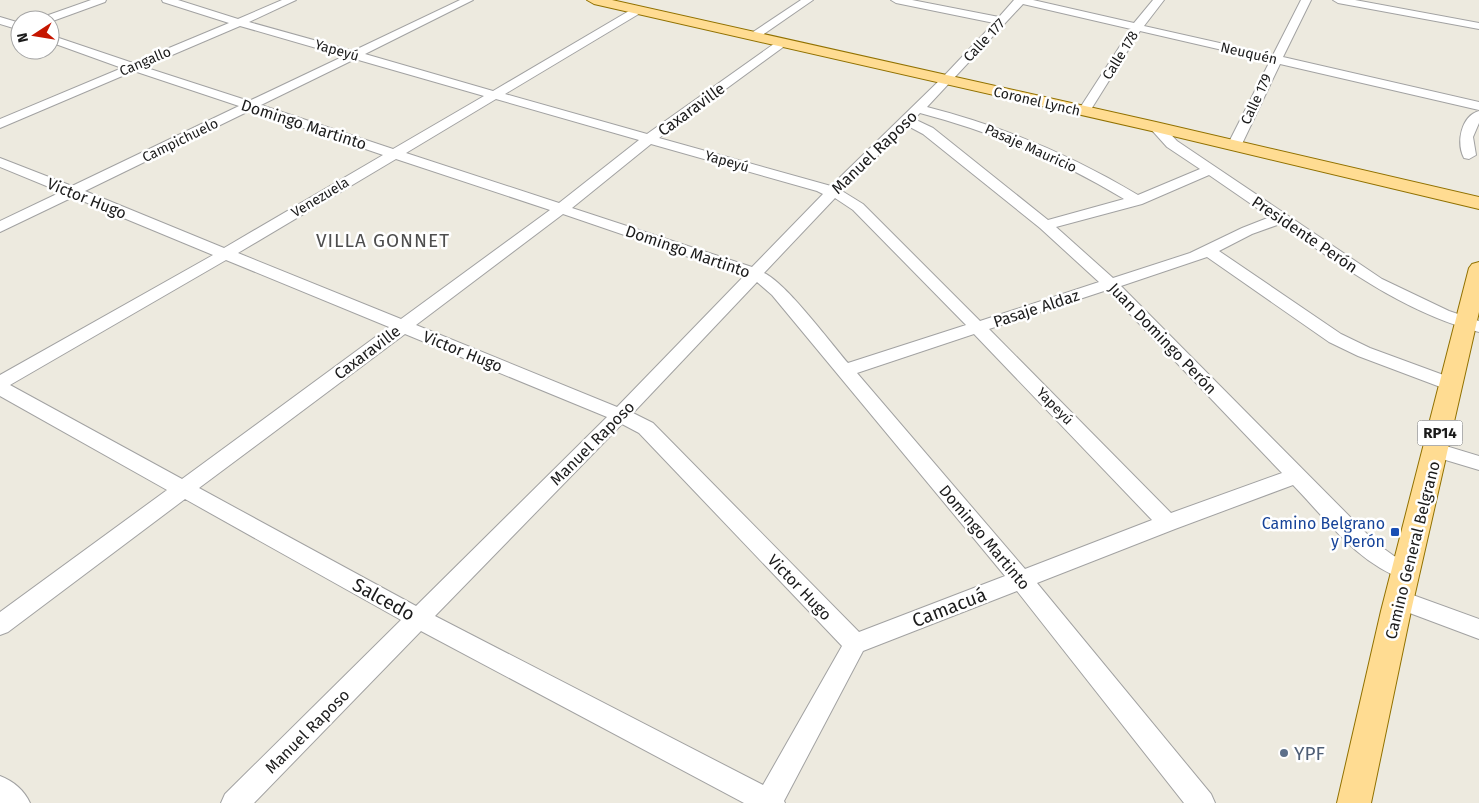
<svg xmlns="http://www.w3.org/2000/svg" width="1479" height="803" font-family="'Fira Sans',sans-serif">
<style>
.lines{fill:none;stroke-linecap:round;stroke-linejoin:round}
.minor-casing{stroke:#a2a2a2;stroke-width:2}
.major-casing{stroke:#917100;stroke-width:2}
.minor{fill:#fff;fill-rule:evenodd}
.major{fill:#ffdc92;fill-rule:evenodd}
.transit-dot{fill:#1a4fb4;stroke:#fff;stroke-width:2}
.service-dot{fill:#5c6f8a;stroke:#fff;stroke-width:2}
.labels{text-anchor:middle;stroke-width:5;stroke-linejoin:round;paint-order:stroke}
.far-street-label{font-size:14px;fill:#1b1b1b;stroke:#fff}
.shield{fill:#fff;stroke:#5f5f5f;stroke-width:1}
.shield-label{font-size:15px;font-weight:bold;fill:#1b1b1b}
.street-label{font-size:16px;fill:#1b1b1b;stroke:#fff}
.transit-label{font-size:16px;fill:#164399;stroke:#fff;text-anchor:end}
.quarter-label{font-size:19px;letter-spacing:1px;fill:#4e4e4e;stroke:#fff}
.near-street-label{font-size:19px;fill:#1b1b1b;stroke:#fff}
.near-service-label{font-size:19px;fill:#4e5e75;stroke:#fff;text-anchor:start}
</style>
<rect width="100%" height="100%" fill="#edeadf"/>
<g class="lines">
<g class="minor-casing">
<path id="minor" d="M91,0H106L105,2L50,22V20H39L40,18Z
M162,0H178L238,19L282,0H296L249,22L353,51L460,0H473L365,54L493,91L634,8H642L643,10L642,12L505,94L647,134L778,41H786L788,43L786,45L659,138L831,186L943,77L994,23L896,3L891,0H912L999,17L1014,0H1033L1134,23L1153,0H1164L1144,26L1273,55L1301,0H1311L1283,57L1479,102V110L1280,64L1241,146L1234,150L1227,146L1270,61L1140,31L1090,111L1084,115L1078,111L1131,29L1023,4L927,107C1002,126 1071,155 1138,195L1200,169L1167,147L1149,127L1151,124H1161L1177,141L1382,279L1449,311L1479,321V332C1405,313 1342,266 1280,224L1252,234L1219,251L1341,334L1370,348L1457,380L1459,384L1457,388L1450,390L1443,388L1358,356L1329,342L1207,257L1121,286L1376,543L1394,556L1414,565L1417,571L1414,577L1406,580C1358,564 1327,520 1293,485L1175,529L1037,583L1211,794L1215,803H1184L1017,591L863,651L784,801L785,803H744L421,631L254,803H221L225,794L401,620L185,499L8,632L0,635V612L167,490L0,396V375L213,255L73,197L0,232V221L61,192L0,167V158L72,186L239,106L134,71L0,128V119L122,68L50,42V35L133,63L229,23L163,2ZM240,26L344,56L249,101L144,67ZM355,59L484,96L393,149L261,105ZM496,99L639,140L559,203L406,153ZM251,110L383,155L224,248L85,191ZM920,113C992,132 1060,160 1124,199L1048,220L933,128L914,119ZM908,126L923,134L1040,228L1099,282L980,321L863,204L842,191ZM651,144L817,191L823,194L752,267L572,208ZM396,159L550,210L401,319L238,253ZM1209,175L1270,217L1242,228L1190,253L1113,278L1056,227L1142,204ZM835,198L853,210L966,325L848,363C830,342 786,283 764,273ZM563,214L744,276L617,407L416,325ZM226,260L389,327L182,479L10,385ZM757,282L772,295L1005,576L859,632L653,423L633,413ZM1107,290L1282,473L1171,513L989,329ZM405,334L607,417L416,606L199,488ZM974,334L1152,520L1025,569L857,373ZM622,424L639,433L842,646L763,785L435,616Z
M801,0H813L758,38H750L748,36L750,34Z
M1333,0H1355L1479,23V29L1338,3Z
M0,17L20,23V30L0,24Z
M1479,111V123L1473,137L1476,155L1469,159L1464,158C1456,143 1461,116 1479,111Z
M1436,443L1479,456V470L1429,455L1426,450L1429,445Z
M1399,590L1479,619V639L1391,606L1388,599L1391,592Z
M0,776C13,781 24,790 30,803H0Z"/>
</g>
<g class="major-casing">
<path id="major" d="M587,0H612L1156,122L1479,197V209L1156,132L594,4Z
M1479,262V312L1411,611L1371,803H1337L1381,611L1469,268L1472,264Z"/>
</g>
<use href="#minor" class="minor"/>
<use href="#major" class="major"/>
</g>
<rect class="transit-dot" x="1390" y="527" width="10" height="10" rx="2.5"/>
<circle class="service-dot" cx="1284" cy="753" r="5"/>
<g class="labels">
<g class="far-street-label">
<text transform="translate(984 40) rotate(-47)" y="5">Calle 177</text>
<text transform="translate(337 50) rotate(16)" y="5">Yapeyú</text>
<text transform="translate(1249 53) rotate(13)" y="5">Neuquén</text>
<text transform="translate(1120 55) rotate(-58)" y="5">Calle 178</text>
<text transform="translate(145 61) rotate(-23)" y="5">Cangallo</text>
<text transform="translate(1256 99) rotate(-65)" y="5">Calle 179</text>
<text transform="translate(1037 101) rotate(13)" y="5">Coronel Lynch</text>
<text transform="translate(180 140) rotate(-26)" y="5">Campichuelo</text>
<text transform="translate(1031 148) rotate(24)" y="5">Pasaje Mauricio</text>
<text transform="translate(727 161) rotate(16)" y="5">Yapeyú</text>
<text transform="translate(320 197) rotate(-31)" y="5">Venezuela</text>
<text transform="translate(1055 406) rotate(46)" y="5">Yapeyú</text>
</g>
<rect class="shield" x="1417.5" y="420.5" width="45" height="25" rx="4"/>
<g class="shield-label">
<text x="1440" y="438">RP14</text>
</g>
<g class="street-label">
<text transform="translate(691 109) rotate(-36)" y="6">Caxaraville</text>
<text transform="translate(304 124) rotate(18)" y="6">Domingo Martinto</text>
<text transform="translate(874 152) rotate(-44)" y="6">Manuel Raposo</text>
<text transform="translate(87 198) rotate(22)" y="6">Victor Hugo</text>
<text transform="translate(1305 234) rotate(34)" y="6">Presidente Perón</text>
<text transform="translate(688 251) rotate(19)" y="6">Domingo Martinto</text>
<text transform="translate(1036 308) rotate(-18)" y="6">Pasaje Aldaz</text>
<text transform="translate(1163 338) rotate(46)" y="6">Juan Domingo Perón</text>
<text transform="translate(463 351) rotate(22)" y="6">Victor Hugo</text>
<text transform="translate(367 352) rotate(-37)" y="6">Caxaraville</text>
<text transform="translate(592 443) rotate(-45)" y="6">Manuel Raposo</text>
<text transform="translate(985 537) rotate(50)" y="6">Domingo Martinto</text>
<text transform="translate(1412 550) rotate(-76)" y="6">Camino General Belgrano</text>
<text transform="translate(800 587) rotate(46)" y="6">Victor Hugo</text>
<text transform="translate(307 731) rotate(-45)" y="6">Manuel Raposo</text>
</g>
<g class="transit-label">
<text x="1385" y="529">Camino Belgrano<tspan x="1385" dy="18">y Perón</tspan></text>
</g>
<g class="quarter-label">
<text x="383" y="247">VILLA GONNET</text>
</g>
<g class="near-street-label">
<text transform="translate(384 599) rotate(29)" y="7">Salcedo</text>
<text transform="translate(949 607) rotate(-21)" y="7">Camacuá</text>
</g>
<g class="near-service-label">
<text x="1294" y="760">YPF</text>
</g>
</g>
<g transform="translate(35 35) rotate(258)"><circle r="24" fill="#ffffff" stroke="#a4a4a4"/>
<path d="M0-4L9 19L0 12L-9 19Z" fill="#c51600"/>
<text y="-8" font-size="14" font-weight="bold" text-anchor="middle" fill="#1b1b1b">N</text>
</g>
</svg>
